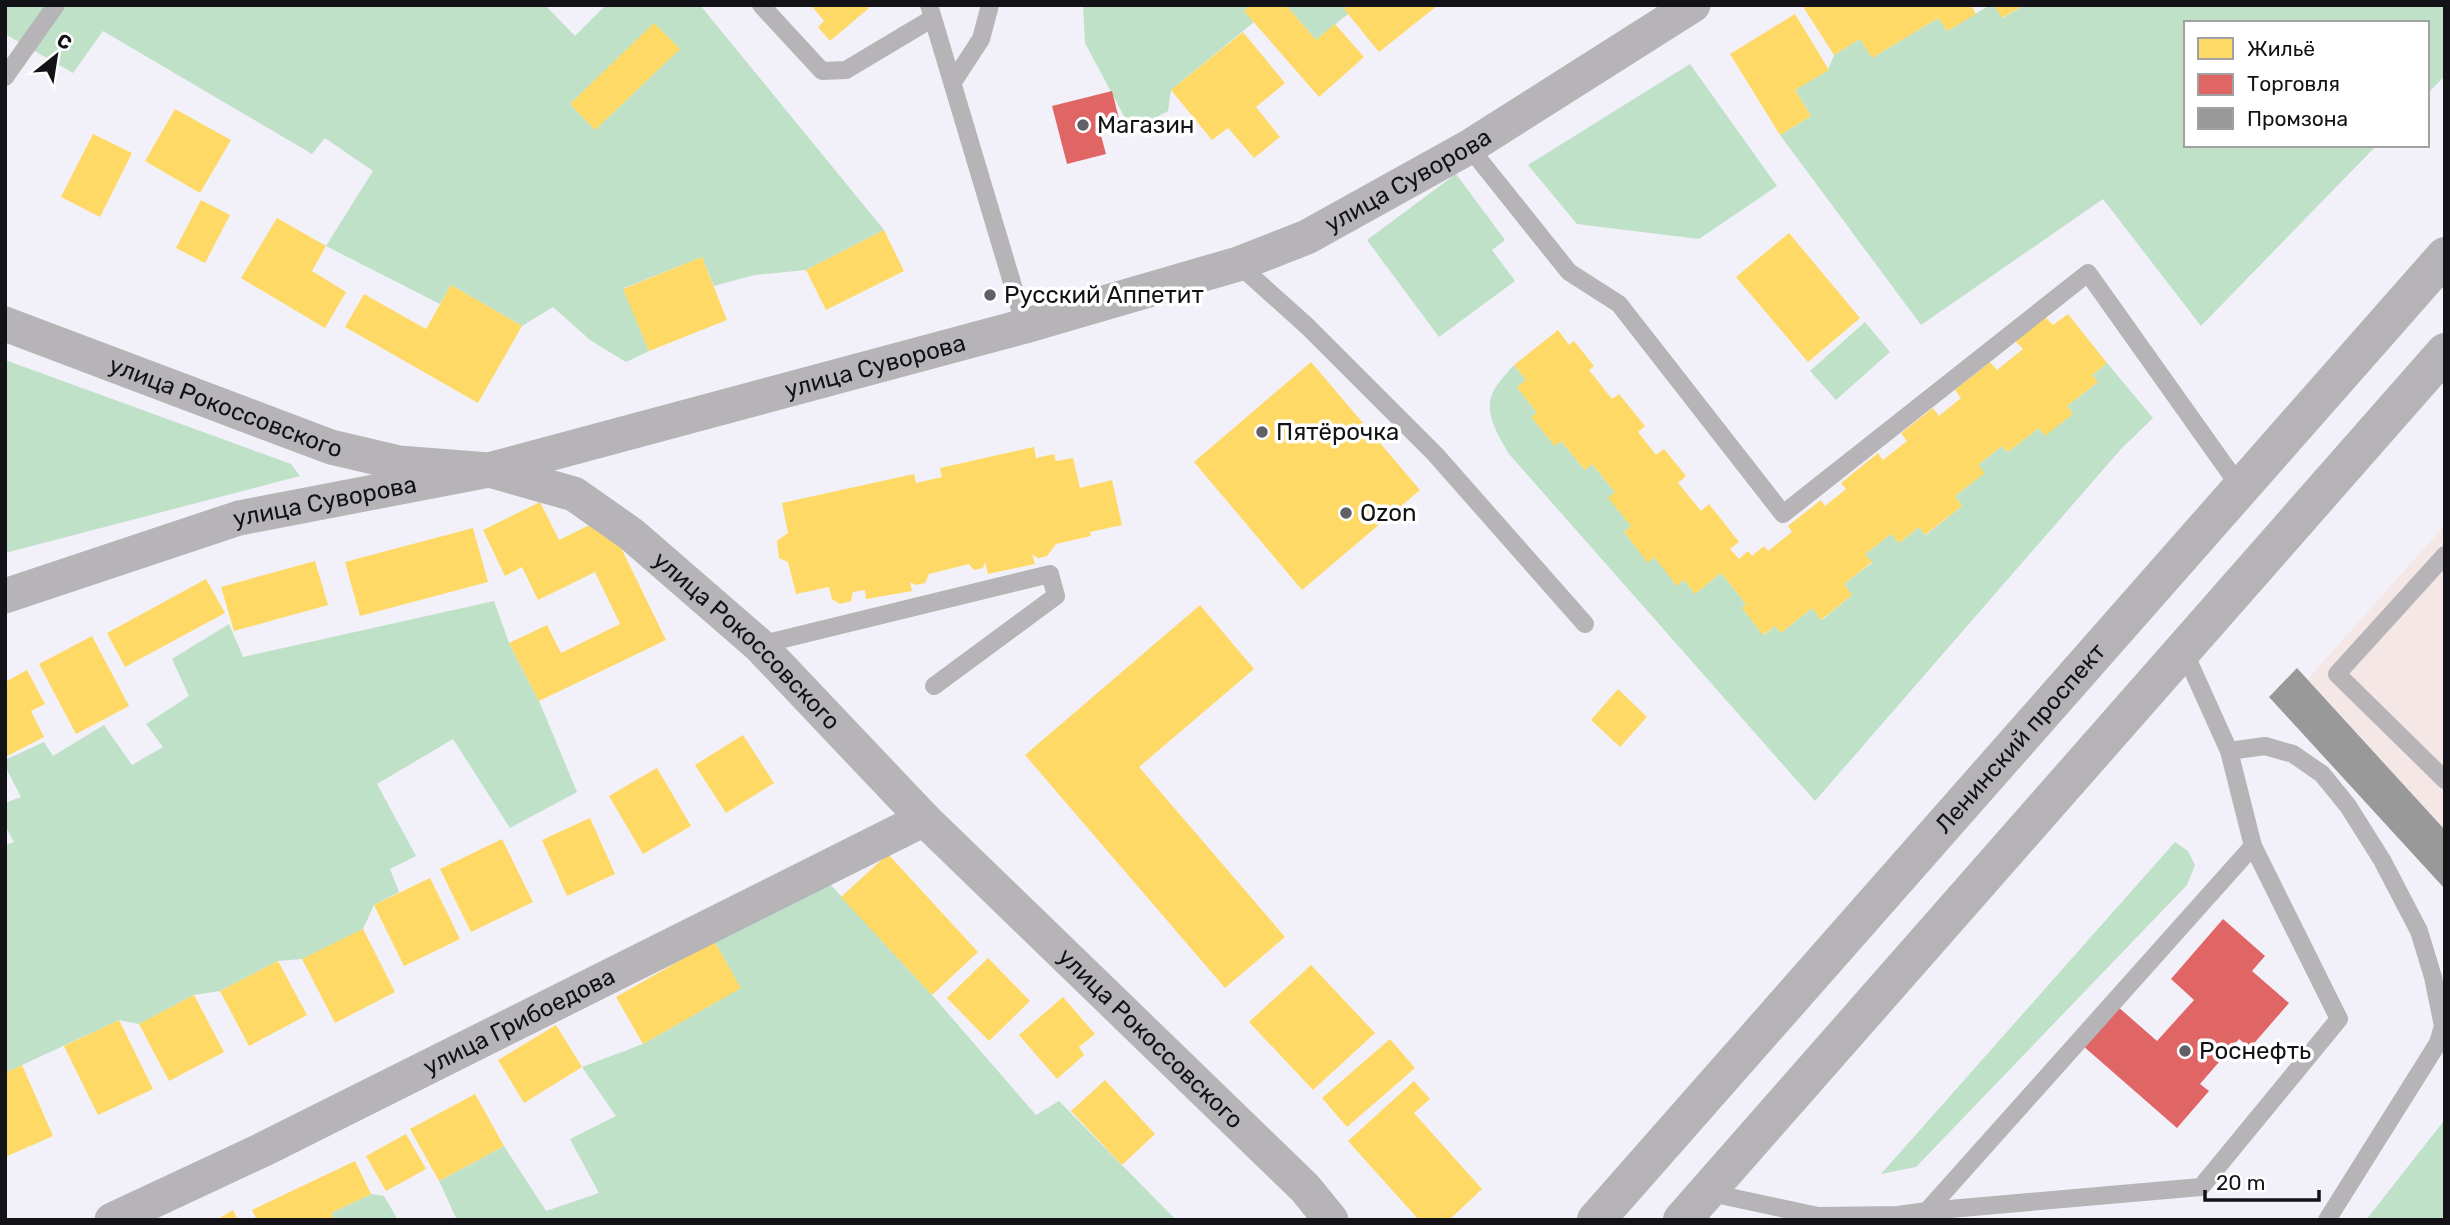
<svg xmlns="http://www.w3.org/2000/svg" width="2450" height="1225" font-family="Rubik,sans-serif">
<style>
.industrial{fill:#f5e7e5}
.green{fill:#bee1c8}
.homes{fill:#ffd966}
.shops{fill:#e06666}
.industry{fill:#999}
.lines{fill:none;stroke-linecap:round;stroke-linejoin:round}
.lane{stroke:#b6b4b7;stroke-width:18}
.street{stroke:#b6b4b7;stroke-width:35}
.secondary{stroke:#b6b3b7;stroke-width:38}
.poi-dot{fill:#616066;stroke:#fff;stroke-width:2.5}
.labels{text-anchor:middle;stroke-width:7;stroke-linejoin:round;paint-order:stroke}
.poi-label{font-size:24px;fill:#131217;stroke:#fff;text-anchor:start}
.street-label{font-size:24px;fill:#131217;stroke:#fff}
</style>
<rect width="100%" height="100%" fill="#f2f0f9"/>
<path class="industrial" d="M2445,525V830L2308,679Z"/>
<path class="green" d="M5,5H545L575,36L606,5H700L884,230L806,270L754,275L714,286L702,257L624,288L649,351L626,362L590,340L553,307L522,326L451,285L440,304L326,246L373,171L325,138L312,154L103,31L73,73L5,34Z
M1083,5H1250L1254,22L1171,90L1168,111L1132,131L1085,43Z
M1286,5H1349L1348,14L1316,40Z
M1990,5H1994L2003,18L2024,5H2445V76L2427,94V23H2186V145H2377L2201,326L2103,199L1921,325L1780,135L1811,116L1795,90L1828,70L1834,55L1860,39L1872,58L1938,18L1947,31Z
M1690,64L1777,186L1699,239L1577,224L1528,165Z
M1456,174L1505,240L1492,250L1515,281L1439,337L1367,240Z
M1865,322L1890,352L1836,400L1810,371Z
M5,360L291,464L300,476L5,553Z
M2107,363L2153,418L2121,449L1815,801L1509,454C1499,437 1483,412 1493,392C1498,382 1507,373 1514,365L1526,380L1517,387L1537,413L1532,418L1555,446L1561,441L1585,470L1592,464L1615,492L1609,498L1631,526L1624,532L1648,562L1654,557L1677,585L1684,580L1695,594L1721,573L1746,604L1742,608L1764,635L1775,626L1781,633L1812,608L1822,620L1852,595L1844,584L1872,563L1865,554L1891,534L1899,543L1919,527L1926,535L1962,506L1955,496L1984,473L1978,465L2002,446L2008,452L2039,428L2073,414L2067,406L2097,383L2092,375Z
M494,601L509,643L539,701L577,792L510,828L453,739L377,784L416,856L390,869L399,892L374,905L363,929L302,959L278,961L220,991L194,995L139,1024L119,1020L5,1073V845L14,842L5,826V803L21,797L5,766V760L44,742L53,756L104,725L132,765L163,747L146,724L189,696L172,659L229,624L243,657Z
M2175,842L2188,851L2195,865L2187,885L1916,1167L1881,1174Z
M828,882L932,995L1036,1115L1059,1101L1176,1220H457L439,1181L504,1146L546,1211L599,1193L570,1139L616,1116L582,1067L643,1044L740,988L714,941Z
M2445,1120V1220H2366L2443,1122Z
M371,1194L384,1196L398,1220H334L331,1213Z"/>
<path class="homes" d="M811,5H866L869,8L830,41L818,27L824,21Z
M1250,5H1286L1316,40L1335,24L1364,57L1319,97L1244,11Z
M1349,5H1438L1379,52L1344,9Z
M1802,5H1971L1976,14L1947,31L1938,18L1872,58L1860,39L1834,55Z
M1994,5H2024L2002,18Z
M1795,14L1829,70L1795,90L1811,116L1780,135L1730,54Z
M654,23L680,49L595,130L570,104Z
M1243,32L1285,83L1256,107L1280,137L1254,158L1228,128L1212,140L1171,90Z
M175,109L231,140L200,193L145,161Z
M93,134L132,153L100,217L61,197Z
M201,200L230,215L205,263L176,248Z
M277,218L326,246L312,271L346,292L325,328L241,278Z
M884,230L904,271L826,310L806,270Z
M1789,233L1860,318L1808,362L1736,277Z
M702,257L727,320L649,351L623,289Z
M451,285L522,326L478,403L345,327L364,294L426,329Z
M2068,314L2107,363L2092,375L2098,382L2067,406L2073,414L2045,436L2039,428L2008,452L2002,446L1978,465L1985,473L1955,496L1962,506L1925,535L1919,527L1899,543L1891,534L1865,554L1872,562L1844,584L1852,595L1821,620L1812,608L1781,633L1775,626L1763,635L1742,608L1746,604L1721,573L1695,594L1684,580L1677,586L1654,557L1648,563L1624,532L1631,526L1608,498L1615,492L1592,464L1585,470L1561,441L1555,446L1531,417L1537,413L1517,387L1526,380L1514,365L1558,330L1569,345L1574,341L1594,366L1589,370L1612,399L1619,394L1645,426L1638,432L1656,455L1664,449L1686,476L1678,483L1701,511L1709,504L1739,542L1730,549L1739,559L1748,551L1752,556L1764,546L1768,551L1792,532L1788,526L1821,500L1825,506L1846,489L1841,483L1878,453L1883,460L1907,441L1901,433L1933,408L1939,416L1961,398L1955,390L1990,362L1997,370L2023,349L2015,341L2045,317L2053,325Z
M1311,362L1420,490L1302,590L1194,462Z
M1034,447L1036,458L1054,454L1056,461L1073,458L1080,488L1112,480L1122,525L1090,532L1091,536L1056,544L1047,556L1038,558L1032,554L1035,564L988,574L985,562L983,568L974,570L969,564L929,574L925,583L916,585L910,582L912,591L866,599L865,590L853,592L851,601L840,604L832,599L829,587L796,594L788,562L779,558L777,541L788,533L782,503L914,474L916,483L942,477L940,468Z
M540,502L559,540L606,517L666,640L539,701L509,643L547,625L561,653L620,624L595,572L538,600L522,567L505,576L483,530Z
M473,528L488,582L360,616L345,562Z
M315,561L328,605L234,631L221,587Z
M206,579L225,613L125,667L107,633Z
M1200,605L1254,669L1139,767L1285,937L1225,988L1025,755Z
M92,636L129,706L76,734L39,664Z
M27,670L45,704L31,711L44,737L5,757V682Z
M1618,689L1647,717L1620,747L1591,720Z
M743,735L774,783L726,813L695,765Z
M657,768L691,826L643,854L609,796Z
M590,818L615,874L567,896L542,840Z
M502,839L533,902L471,932L440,869Z
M888,854L978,952L932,995L841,897Z
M430,878L460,939L404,966L374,905Z
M363,929L395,992L335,1023L302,959Z
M714,941L741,988L643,1044L616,997Z
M988,958L1030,1001L989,1041L947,998Z
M278,961L307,1015L249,1046L220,991Z
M1311,965L1375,1033L1313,1090L1249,1022Z
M194,995L224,1052L169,1081L139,1024Z
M1063,997L1095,1034L1079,1047L1084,1055L1057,1079L1019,1035Z
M119,1020L153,1089L98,1115L64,1046Z
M556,1025L582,1067L524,1103L498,1060Z
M1390,1039L1415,1068L1347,1127L1322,1098Z
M22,1065L53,1136L5,1157V1073Z
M1105,1080L1155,1134L1122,1165L1071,1111Z
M1414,1081L1430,1099L1414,1113L1482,1189L1449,1220H1419L1348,1141Z
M475,1094L504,1146L439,1181L410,1129Z
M406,1134L426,1169L386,1191L366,1156Z
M355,1161L371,1194L331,1213L334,1220H257L252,1210Z
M233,1210L238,1220H216Z"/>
<path class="shops" d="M1112,91L1120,123L1099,128L1106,154L1067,164L1052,106Z
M2223,919L2265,956L2252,971L2289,1003L2250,1048L2239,1039L2200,1084L2209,1091L2177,1128L2082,1045L2117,1006L2157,1041L2194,1000L2171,979Z"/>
<path class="industry" d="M2297,668L2445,830V889L2269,697Z"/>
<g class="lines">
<path class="lane" d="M761,5L822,71L846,70L933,18
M929,5L1025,326
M5,77L56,5
M953,82L981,39L990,5
M1469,147L1569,272L1619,304L1783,514L2088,273L2240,487
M1238,264L1307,326L1435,454L1585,624
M2445,555L2337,674L2445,780
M759,645L1050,574L1056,596L934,686
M2229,751L2265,746L2293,754L2322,774L2348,806L2382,860L2419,931L2433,977L2443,1026L2438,1043L2327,1220
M1706,1192L1818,1216L1898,1215L1927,1211L2253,846L2229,751L2183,649
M1927,1211L2201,1187L2339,1019L2253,846"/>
<g class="street">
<path id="s1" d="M5,324L331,447L399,463L489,470L574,494L631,534L759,645L924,819L1305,1188L1331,1220"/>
<path id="s2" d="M5,596L239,518L489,470L1025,326L1238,264L1307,237L1469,147L1693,5"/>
<path id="s3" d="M112,1220L262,1150L924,819"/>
</g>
<g class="secondary">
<path id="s4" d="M1596,1220L2445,256"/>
<path d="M1682,1220L2445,352"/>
</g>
</g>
<g class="poi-dot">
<circle cx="1083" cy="125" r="7"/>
<circle cx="990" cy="295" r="7"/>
<circle cx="1262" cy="432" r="7"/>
<circle cx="1346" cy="513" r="7"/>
<circle cx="2185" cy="1051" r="7"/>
</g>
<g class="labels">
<g class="poi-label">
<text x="1097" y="133">Магазин</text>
<text x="1004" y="303">Русский Аппетит</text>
<text x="1276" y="440">Пятёрочка</text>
<text x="1360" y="521">Ozon</text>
<text x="2199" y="1059">Роснефть</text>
</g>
<g class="street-label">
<text dy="8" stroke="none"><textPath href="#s2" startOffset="1468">улица Суворова</textPath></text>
<text dy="8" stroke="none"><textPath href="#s2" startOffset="901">улица Суворова</textPath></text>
<text dy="8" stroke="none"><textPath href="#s1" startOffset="236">улица Рокоссовского</textPath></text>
<text dy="8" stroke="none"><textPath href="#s2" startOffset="334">улица Суворова</textPath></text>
<text dy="8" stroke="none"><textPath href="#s1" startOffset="824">улица Рокоссовского</textPath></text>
<text dy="8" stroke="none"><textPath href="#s4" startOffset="642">Ленинский проспект</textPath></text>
<text dy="8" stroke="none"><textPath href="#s3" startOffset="453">улица Грибоедова</textPath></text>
<text dy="8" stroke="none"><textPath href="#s1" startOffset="1391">улица Рокоссовского</textPath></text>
</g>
</g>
<rect width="2450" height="1225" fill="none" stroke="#131217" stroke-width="14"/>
<rect x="2184" y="21" width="245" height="126" fill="#ffffff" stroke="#a1a0a2" stroke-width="2"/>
<rect x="2198" y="38" width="35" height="21" fill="#ffd966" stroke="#a1a0a2" stroke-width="2"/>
<text x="2247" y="56" font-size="21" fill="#131217">Жильё</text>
<rect x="2198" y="74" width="35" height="21" fill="#e06666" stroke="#a1a0a2" stroke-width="2"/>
<text x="2247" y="91" font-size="21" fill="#131217">Торговля</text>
<rect x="2198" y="108" width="35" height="21" fill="#999999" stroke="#a1a0a2" stroke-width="2"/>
<text x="2247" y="126" font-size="21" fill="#131217">Промзона</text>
<g transform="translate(56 56) rotate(30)" stroke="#ffffff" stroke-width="5" paint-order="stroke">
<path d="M0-5L12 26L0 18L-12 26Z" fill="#131217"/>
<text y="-10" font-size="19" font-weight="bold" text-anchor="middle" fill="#131217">С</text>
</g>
<path d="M2205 1190v10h114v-10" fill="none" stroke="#131217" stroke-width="3.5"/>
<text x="2216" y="1190" font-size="21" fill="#131217" stroke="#ffffff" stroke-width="5" paint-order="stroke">20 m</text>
</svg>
